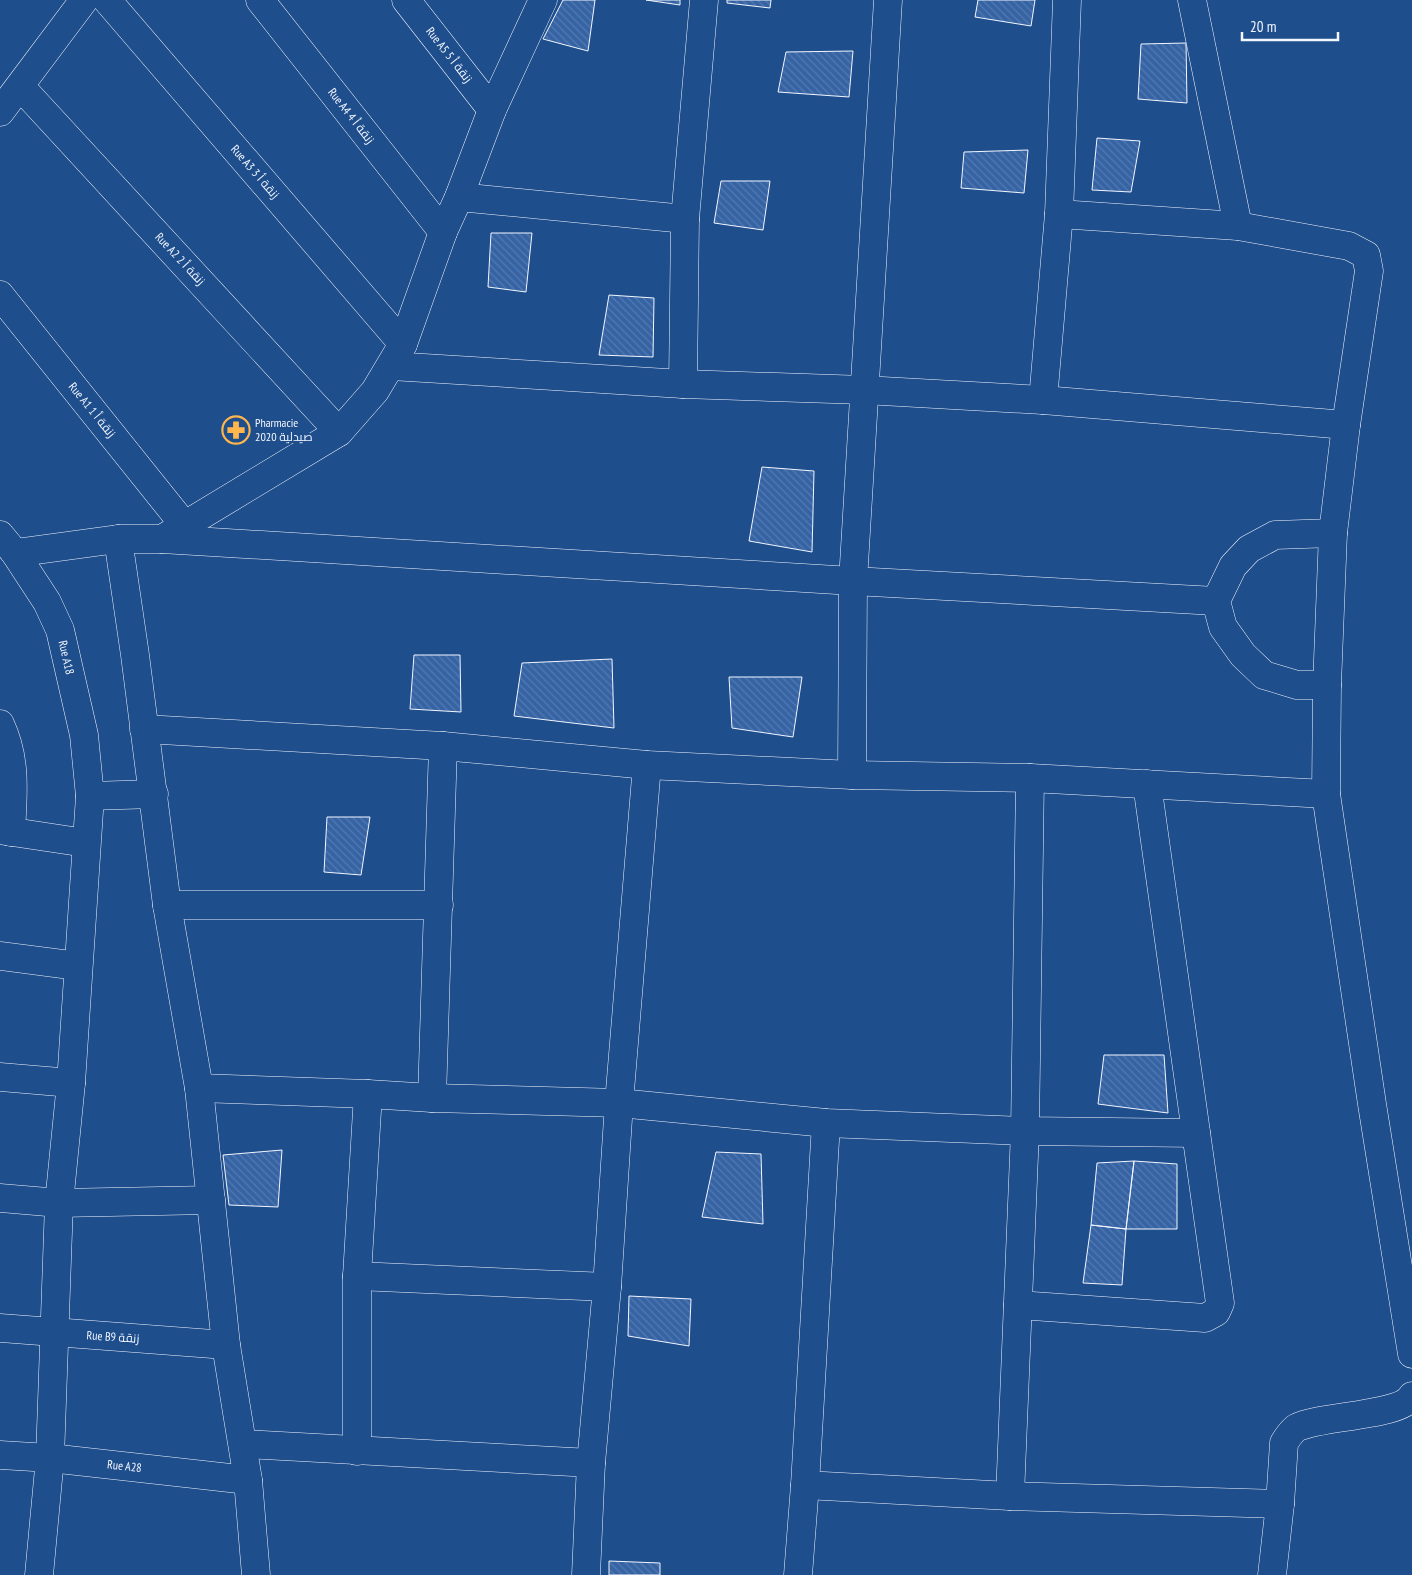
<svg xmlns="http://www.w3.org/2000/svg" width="1412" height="1575" font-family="'PT Sans Narrow',Cairo,sans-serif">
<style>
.building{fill:url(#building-back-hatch);stroke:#f2f6ff}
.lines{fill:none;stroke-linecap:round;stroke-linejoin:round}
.minor-casing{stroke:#f2f6ff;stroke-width:29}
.minor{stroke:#1f4e8c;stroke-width:28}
.labels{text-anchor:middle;stroke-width:4;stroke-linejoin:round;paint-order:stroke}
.street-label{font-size:12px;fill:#f2f6ff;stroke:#1f4e8c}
.poi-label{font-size:12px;fill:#f2f6ff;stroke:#1f4e8c;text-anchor:start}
</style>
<defs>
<pattern id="building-back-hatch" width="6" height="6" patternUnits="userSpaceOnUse" patternTransform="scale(1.25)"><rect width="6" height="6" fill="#3563a3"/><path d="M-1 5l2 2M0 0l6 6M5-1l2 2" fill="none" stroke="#537ab1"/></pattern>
</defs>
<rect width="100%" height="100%" fill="#1f4e8c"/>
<path class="building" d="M563,0H595L588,51L543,39Z
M646,0H680V5Z
M727,0H771L770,8L727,3Z
M978,0H1035L1031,26L975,17Z
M1186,43L1187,103L1138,99L1141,44Z
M853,51L849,97L778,92L786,52Z
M1097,138L1140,141L1131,192L1092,190Z
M1028,150L1024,193L961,188L964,152Z
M721,181H770L763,230L714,223Z
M491,233H532L526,292L488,287Z
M609,295L654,298L653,357L599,355Z
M762,467L814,471L812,552L749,541Z
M414,655H460L461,712L410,709Z
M612,659L614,728L514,716L522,663Z
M729,677H802L793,737L732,728Z
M327,817H370L361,875L324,872Z
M1104,1055H1164L1168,1113L1098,1104Z
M282,1150L278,1207L229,1205L223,1155Z
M716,1152L761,1154L763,1224L702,1217Z
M1134,1161L1177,1164V1229H1126Z
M1134,1161L1126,1229L1091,1225L1097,1163Z
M1091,1225L1126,1229L1122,1285L1083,1283Z
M629,1296L691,1299L689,1346L628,1336Z
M609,1561L660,1563V1575H609Z"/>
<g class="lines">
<g class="minor-casing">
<g id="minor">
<path d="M107,0L403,344"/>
<path d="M260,0L443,232"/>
<path d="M406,0L492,110"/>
<path d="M1192,0L1238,226"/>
<path d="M20,86L339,432"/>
<path d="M0,112L84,0"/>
<path d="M459,197L685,219"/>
<path d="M1059,214L1238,226L1349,246L1366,255L1369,271L1346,425L1333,533L1327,685L1326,794L1372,1104L1412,1354"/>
<path d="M0,295L185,526"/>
<path d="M391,366L683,384L864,390L1043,400L1346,425"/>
<path d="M683,384L685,219L704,0"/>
<path d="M1043,400L1059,214L1067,0"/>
<path id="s1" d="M0,535L15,553L47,602L60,630L84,735L90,796L71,1083L59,1203L50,1458L39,1575"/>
<path d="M118,539L135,655L167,905L199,1088L226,1345L248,1480L256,1575"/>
<path d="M162,539L853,581L1216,601"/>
<path d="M15,553L118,539H162L339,432L375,391L403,344L443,232L459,197L492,110L543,0"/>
<path d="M1327,685H1297L1264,675L1243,655L1223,627L1216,601L1233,566L1249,549L1275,535L1333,533"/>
<path d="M0,724C17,760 13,794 11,832"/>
<path d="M144,729L443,746L647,765L852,775L1030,778L1326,794"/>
<path d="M852,775L853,581L888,0"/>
<path d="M90,796L154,794"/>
<path d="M0,830L86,843"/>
<path d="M167,905H439"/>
<path d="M0,956L78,966"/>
<path d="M0,1077L71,1083"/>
<path d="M199,1088L368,1094L432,1098L619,1103L826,1123L1025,1131L1196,1133"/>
<path d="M432,1098L443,746"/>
<path d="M0,1198L59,1203L211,1200"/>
<path d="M357,1276L607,1287"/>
<path d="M1018,1305L1205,1318L1216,1312L1220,1303L1147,784"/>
<path d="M0,1328L226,1345"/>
<path d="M243,1444L591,1463"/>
<path d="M357,1451V1276L368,1094"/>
<path id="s2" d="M0,1455L50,1458L248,1480"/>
<path d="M805,1485L1010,1496L1280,1504"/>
<path d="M1010,1496L1025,1131L1030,778"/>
<path d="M586,1575L591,1463L607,1287L619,1103L647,765"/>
<path d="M798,1575L805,1485L826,1123"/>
<path d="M1272,1575L1280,1504L1284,1443C1287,1438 1291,1432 1296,1428C1321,1415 1400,1417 1412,1396"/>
</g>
</g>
<use href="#minor" class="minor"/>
</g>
<defs>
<g id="pharmacy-ring" transform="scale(1.4375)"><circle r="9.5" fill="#1f4e8c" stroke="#ffb74d" stroke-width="1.5"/><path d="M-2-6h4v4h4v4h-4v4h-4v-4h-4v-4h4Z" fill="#ffb74d"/></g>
</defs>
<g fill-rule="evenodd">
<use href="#pharmacy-ring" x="236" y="430"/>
</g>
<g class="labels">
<g class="street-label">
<text transform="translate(449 55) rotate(52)" y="4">Rue A5 زنقة أ 5</text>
<text transform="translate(351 116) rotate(52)" y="4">Rue A4 زنقة أ 4</text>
<text transform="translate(255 172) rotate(49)" y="4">Rue A3 زنقة أ 3</text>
<text transform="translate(180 259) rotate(47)" y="4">Rue A2 زنقة أ 2</text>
<text transform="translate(92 410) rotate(51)" y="4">Rue A1 زنقة أ 1</text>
<text dy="4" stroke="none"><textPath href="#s1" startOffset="141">Rue A18</textPath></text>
<text transform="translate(113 1337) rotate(4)" y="4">Rue B9 زنقة</text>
<text dy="4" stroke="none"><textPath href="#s2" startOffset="125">Rue A28</textPath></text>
</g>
<g class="poi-label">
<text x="255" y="427">Pharmacie<tspan x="255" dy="14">2020 صيدلية</tspan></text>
</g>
</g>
<path d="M1242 32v8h96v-8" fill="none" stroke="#f2f6ff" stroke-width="2.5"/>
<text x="1250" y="32" font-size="15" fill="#f2f6ff" stroke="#1f4e8c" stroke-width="4" paint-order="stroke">20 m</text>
</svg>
